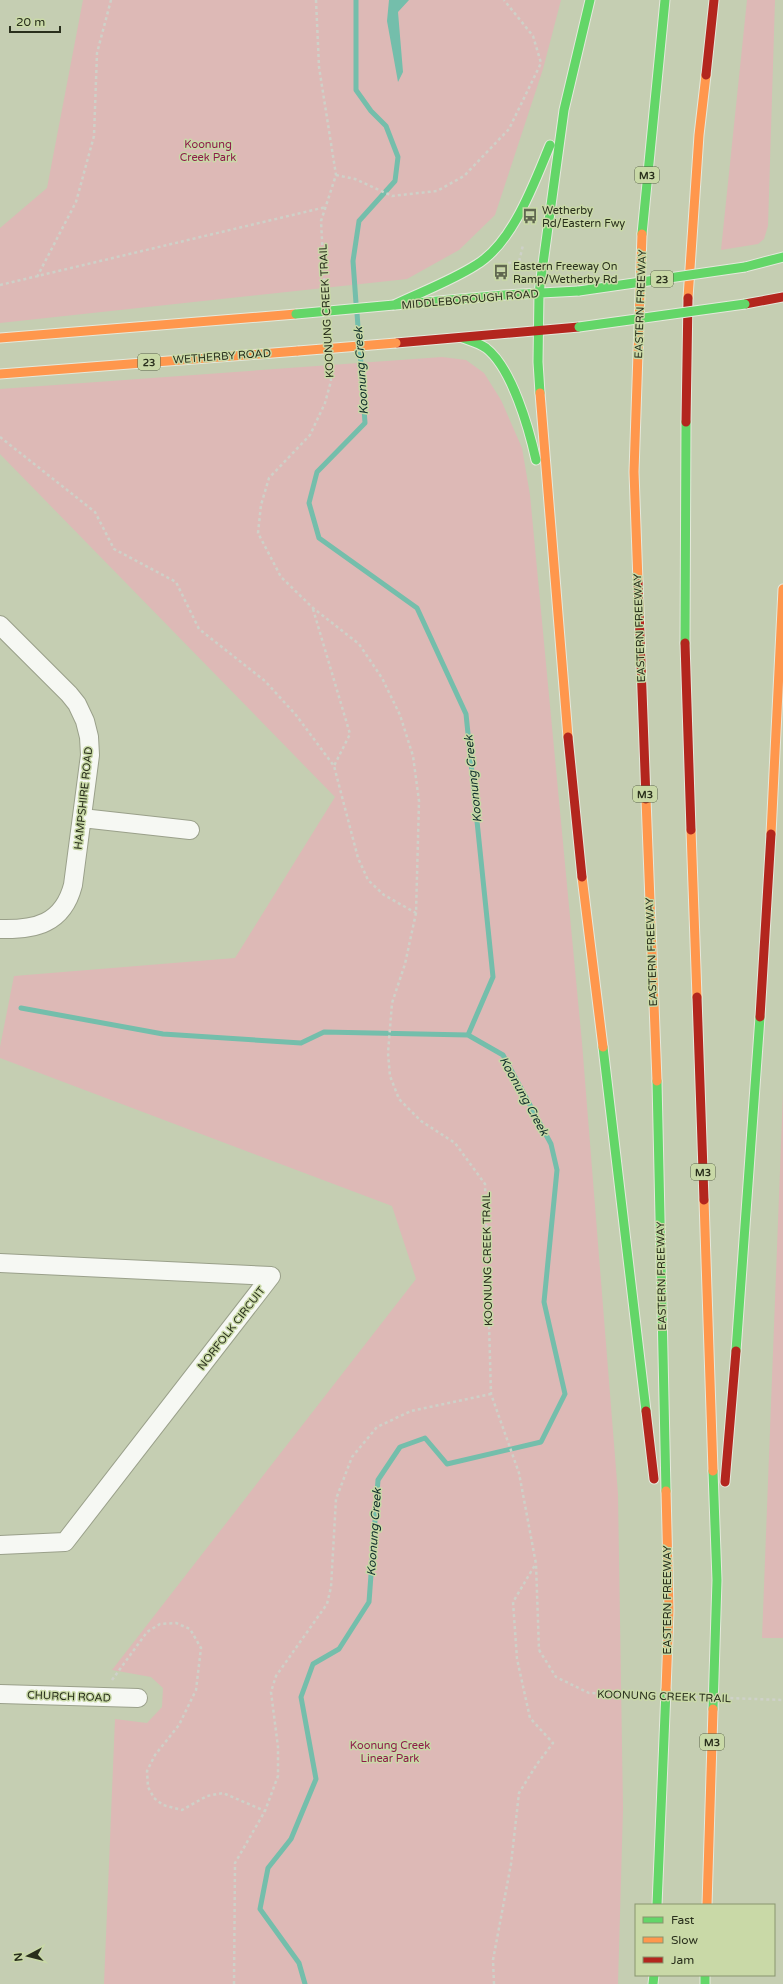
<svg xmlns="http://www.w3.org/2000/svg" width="783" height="1984" font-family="'Varela Round',sans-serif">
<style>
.green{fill:#ddb9b6}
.water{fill:#74beab}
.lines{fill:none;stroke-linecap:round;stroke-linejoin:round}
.stream{stroke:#74beab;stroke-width:5}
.street-casing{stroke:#9aa08a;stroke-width:20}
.fast-casing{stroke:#e5e9dc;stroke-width:11}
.slow-casing{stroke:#e5e9dc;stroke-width:11}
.jam-casing{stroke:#e5e9dc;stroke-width:11}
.path{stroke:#ced1c8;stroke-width:2.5;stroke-dasharray:3 3;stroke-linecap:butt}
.street{stroke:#f6f8f3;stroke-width:18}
.fast{stroke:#63d668;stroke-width:9}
.slow{stroke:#ff974d;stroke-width:9}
.jam{stroke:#b3261e;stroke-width:9}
.fast-bridge-casing{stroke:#e5e9dc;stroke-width:11;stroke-linecap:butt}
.slow-bridge-casing{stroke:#e5e9dc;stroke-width:11;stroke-linecap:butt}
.path-bridge{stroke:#ced1c8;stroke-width:2.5;stroke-dasharray:3 3;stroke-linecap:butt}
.fast-bridge{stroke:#63d668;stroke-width:9}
.slow-bridge{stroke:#ff974d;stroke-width:9}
.labels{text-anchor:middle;stroke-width:3;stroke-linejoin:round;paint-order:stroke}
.shield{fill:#c9d9a7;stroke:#596246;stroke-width:1}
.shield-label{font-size:10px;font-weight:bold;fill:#292f1c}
.park-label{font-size:11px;fill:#8d1948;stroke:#c9d9a7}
.poi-label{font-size:11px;fill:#292f1c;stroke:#c9d9a7;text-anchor:start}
.street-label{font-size:11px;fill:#292f1c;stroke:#c9d9a7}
.water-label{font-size:12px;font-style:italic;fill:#12312d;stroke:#c9d9a7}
</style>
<rect width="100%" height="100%" fill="#c5ceb2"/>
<path class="green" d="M83,0H561L543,69L495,215L459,250L407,279L0,323V228L47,188Z
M747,0H775L768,226L764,239L758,244L721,250Z
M442,357L466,360L484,373L501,400L522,448L530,495L582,1043L618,1494L623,1809L618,1984H104L115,1719L147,1723L162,1707L163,1688L151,1677L112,1670L416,1279L392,1206L0,1058V1047L14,976L235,958L335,797L0,454V389Z
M783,1092V1638H762Z"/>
<path class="water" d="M389,0H409L398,12L403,72L398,82L387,21Z"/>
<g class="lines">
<path class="stream" d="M356,303L353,261L359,221L395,181L398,157L386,126L371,111L356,90V0
M357,313L359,341
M21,1008L163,1034L301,1043L324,1032L468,1035
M305,1984L299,1963L260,1909L268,1868L291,1839L316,1779L301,1697L313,1664L339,1649L369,1602L378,1480L400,1447L425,1438L447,1464L541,1442L565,1394L544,1302L557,1170L551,1144L503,1055L468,1035L493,977L466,714L417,608L319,538L309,503L317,472L365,423L360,351"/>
<g class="street-casing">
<path id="street" d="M0,625L69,694L77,704L85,721L89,737L90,755L73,885C63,924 35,930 0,929
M82,818L190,830
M0,1263L271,1276L65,1542L0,1545
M0,1694L138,1698"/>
</g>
<g class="fast-casing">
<path id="fast" d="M642,234L665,0
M745,267L783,257
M394,305C421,292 451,281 476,265C513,243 534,183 550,145
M395,305L504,295L579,291
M463,338C471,341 479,343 486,348C512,368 529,429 536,460
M540,393L538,362L539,293L564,110L590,0
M685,643L686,422
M603,1047L646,1411
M657,1081L666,1491
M736,1351L760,1017
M713,1709L717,1580L713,1471
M657,1905L666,1690
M705,1975V1984
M653,1984L654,1975"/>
</g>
<g class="slow-casing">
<path id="slow" d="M688,298L699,135L706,75
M0,338L296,314
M0,374L298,351
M540,393L568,737
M638,582L634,472L642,234
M646,799L657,1081
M691,830L697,997
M771,834L783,589
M582,877L603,1047
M704,1200L713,1471
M666,1690L669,1610L666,1491
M707,1905L713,1709"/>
</g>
<g class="jam-casing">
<path id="jam" d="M706,75L714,0
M745,304L783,297
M396,343L579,327
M686,422L688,298
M638,582L646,799
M685,643L691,830
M568,737L582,877
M697,997L704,1200
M760,1017L771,834
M646,1411L654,1479
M725,1482L736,1351"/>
</g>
<path class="path" d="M316,0L319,67L336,175L321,221L325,294
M336,175L355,179L392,196L437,191L464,176L509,129L541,63L533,36L504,0
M508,263L519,262L523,245
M517,271L519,262
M37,277L76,202L94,136L97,53L111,0
M0,285L326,207
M330,366L331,381L325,403L310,435L269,478L261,505L258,533L281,577L313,608L359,644L382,678L400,715L413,756L419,801L416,913L405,964L392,1003L388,1053L390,1076L399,1099L421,1121L455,1143L485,1184L491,1394L519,1473L536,1564L539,1650
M0,437L95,512L114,549L176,582L199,629L265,681L296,715L334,766L358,858L368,880L384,895L416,913
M313,609L350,734L334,766
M112,1680L147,1632L160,1624L176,1623L190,1629L201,1648L196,1690L179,1725L155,1755L147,1771L148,1787L154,1798L163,1805L182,1810L207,1796L223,1793L265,1811
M234,1984L235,1863L265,1811L278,1776V1747L271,1692L276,1676L327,1604L331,1587L336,1499L352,1457L377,1427L411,1411L491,1394
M494,1984L493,1960L511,1864L519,1793L537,1764L553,1743L530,1718L517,1659L513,1602L535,1565"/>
<use href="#street" class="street"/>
<use href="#fast" class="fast"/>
<use href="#slow" class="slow"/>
<use href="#jam" class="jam"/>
<g class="fast-bridge-casing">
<path id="fast-bridge" d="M579,291L745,267
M296,314L394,305
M579,327L745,304"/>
</g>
<g class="slow-bridge-casing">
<path id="slow-bridge" d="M298,351L396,343"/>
</g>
<path class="path-bridge" d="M539,1650L556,1677L589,1693L783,1700"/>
<use href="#fast-bridge" class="fast-bridge"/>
<use href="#slow-bridge" class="slow-bridge"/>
</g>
<defs>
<g id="bus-bare" transform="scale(1.2)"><path d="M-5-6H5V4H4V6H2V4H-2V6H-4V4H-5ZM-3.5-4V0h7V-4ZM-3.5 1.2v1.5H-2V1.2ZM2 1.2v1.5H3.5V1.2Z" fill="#606750" stroke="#c9d9a7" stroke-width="2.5" paint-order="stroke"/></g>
</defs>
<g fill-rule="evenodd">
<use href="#bus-bare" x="530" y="216"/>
<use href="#bus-bare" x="501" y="272"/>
</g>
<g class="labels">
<g class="shield">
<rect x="635" y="167" width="24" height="16" rx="3"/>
<rect x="651" y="271" width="22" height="16" rx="3"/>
<rect x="138" y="354" width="22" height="16" rx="3"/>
<rect x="633" y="786" width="24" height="16" rx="3"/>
<rect x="691" y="1164" width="24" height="16" rx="3"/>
<rect x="700" y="1734" width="24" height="16" rx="3"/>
</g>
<g class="shield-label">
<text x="647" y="179">M3</text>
<text x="662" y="283">23</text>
<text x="149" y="366">23</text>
<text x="645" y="798">M3</text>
<text x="703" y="1176">M3</text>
<text x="712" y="1746">M3</text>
</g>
<g class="park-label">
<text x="208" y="148">Koonung<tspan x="208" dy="13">Creek Park</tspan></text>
<text x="390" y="1749">Koonung Creek<tspan x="390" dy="13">Linear Park</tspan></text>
</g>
<g class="poi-label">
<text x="542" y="214">Wetherby<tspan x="542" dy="13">Rd/Eastern Fwy</tspan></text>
<text x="513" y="270">Eastern Freeway On<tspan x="513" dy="13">Ramp/Wetherby Rd</tspan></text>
</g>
<g class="street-label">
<text transform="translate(470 299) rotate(-5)" y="4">MIDDLEBOROUGH ROAD</text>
<text transform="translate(640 304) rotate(-88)" y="4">EASTERN FREEWAY</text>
<text transform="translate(326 311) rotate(-93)" y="4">KOONUNG CREEK TRAIL</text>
<text transform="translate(222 356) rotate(-4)" y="4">WETHERBY ROAD</text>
<text transform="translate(639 628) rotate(-92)" y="4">EASTERN FREEWAY</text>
<text transform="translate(83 798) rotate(-84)" y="4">HAMPSHIRE ROAD</text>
<text transform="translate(651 952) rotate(-92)" y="4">EASTERN FREEWAY</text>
<text transform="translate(487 1259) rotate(-91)" y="4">KOONUNG CREEK TRAIL</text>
<text transform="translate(661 1276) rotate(-91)" y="4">EASTERN FREEWAY</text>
<text transform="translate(231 1328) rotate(-52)" y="4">NORFOLK CIRCUIT</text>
<text transform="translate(667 1600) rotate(-90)" y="4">EASTERN FREEWAY</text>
<text transform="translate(69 1696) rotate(2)" y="4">CHURCH ROAD</text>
<text transform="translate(664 1696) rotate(2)" y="4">KOONUNG CREEK TRAIL</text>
</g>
<g class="water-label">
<text transform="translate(361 371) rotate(-94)" y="4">Koonung Creek</text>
<text transform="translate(473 779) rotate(-96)" y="4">Koonung Creek</text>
<text transform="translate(524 1096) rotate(61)" y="4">Koonung Creek</text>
<text transform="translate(374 1532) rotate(-86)" y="4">Koonung Creek</text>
</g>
</g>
<rect x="635" y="1904" width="140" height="72" fill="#c9d9a7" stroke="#89956f"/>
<rect x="643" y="1917" width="20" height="6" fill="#63d668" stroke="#89956f"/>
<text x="671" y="1924" font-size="12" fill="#292f1c">Fast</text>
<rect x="643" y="1937" width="20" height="6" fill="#ff974d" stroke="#89956f"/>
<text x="671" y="1944" font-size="12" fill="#292f1c">Slow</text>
<rect x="643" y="1957" width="20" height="6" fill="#b3261e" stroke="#89956f"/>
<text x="671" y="1964" font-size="12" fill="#292f1c">Jam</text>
<g transform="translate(28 1956) rotate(263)" stroke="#c9d9a7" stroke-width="3" paint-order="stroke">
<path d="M0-3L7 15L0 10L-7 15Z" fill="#292f1c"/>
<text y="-6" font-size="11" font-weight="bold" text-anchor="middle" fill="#292f1c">N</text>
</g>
<path d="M10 26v6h50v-6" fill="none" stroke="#292f1c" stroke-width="2"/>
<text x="16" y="26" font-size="12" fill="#292f1c" stroke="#c9d9a7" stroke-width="3" paint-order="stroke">20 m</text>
</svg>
